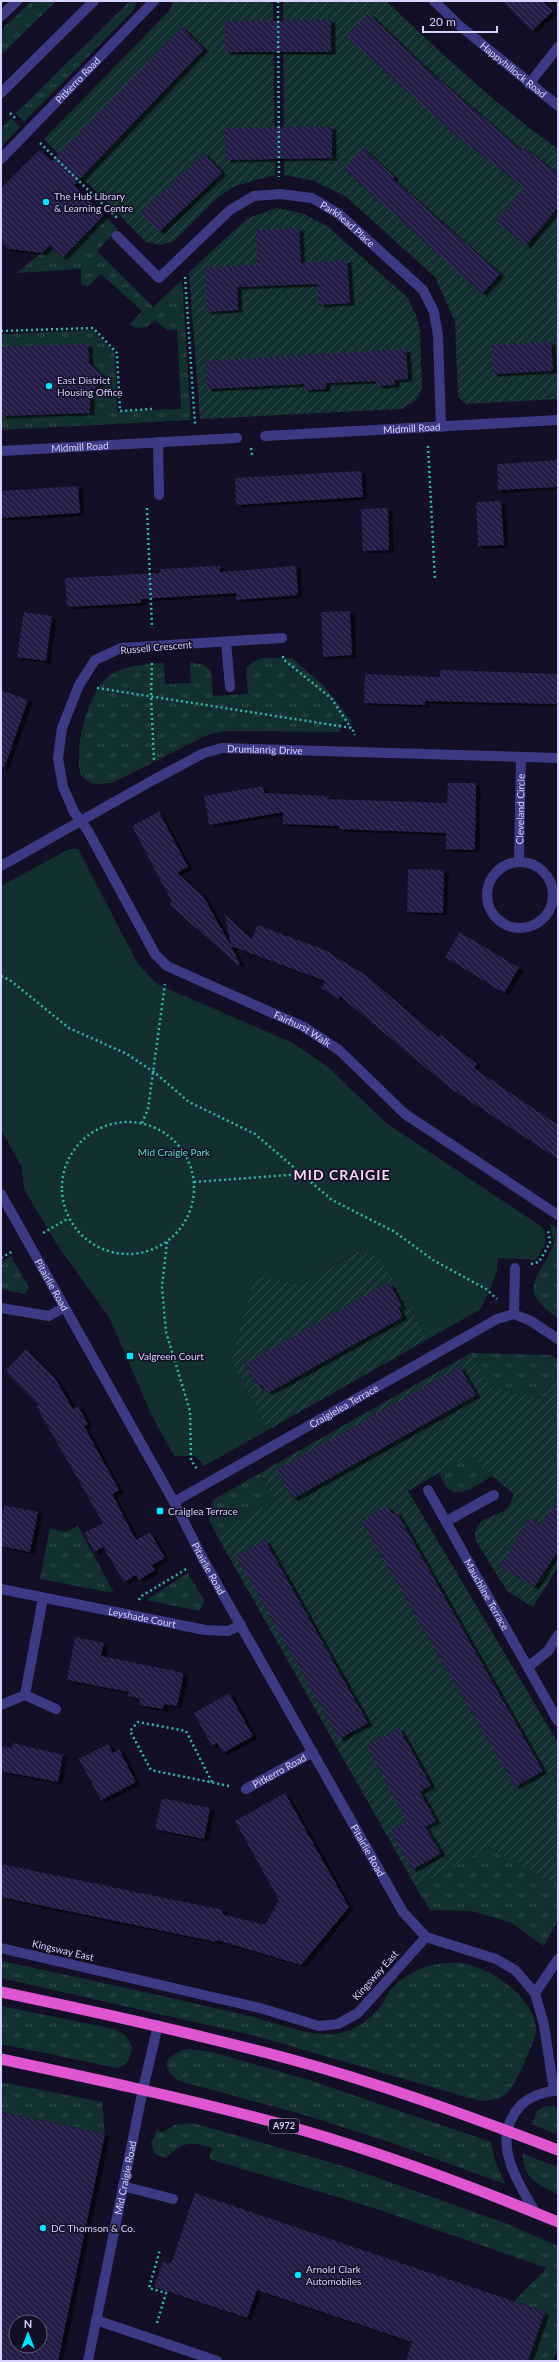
<svg xmlns="http://www.w3.org/2000/svg" width="559" height="2362" font-family="Lato,sans-serif">
<style>
.grass{fill:url(#grass-tufts)}
.park{fill:#12302f}
.garden{fill:url(#garden-furrows)}
.building{fill:url(#building-back-hatch);fill-rule:evenodd;filter:url(#shadow)}
.lines{fill:none;stroke-linecap:round;stroke-linejoin:round}
.path{stroke:#2fb8b0;stroke-width:2.5;stroke-dasharray:2 3;stroke-linecap:butt}
.service{stroke:#3d3a85;stroke-width:10}
.minor{stroke:#3d3a85;stroke-width:10}
.tertiary{stroke:#3d3a85;stroke-width:10}
.trunk{stroke:#e055d1;stroke-width:11}
.poi-dot{fill:#00e5ff;stroke:#130f26;stroke-width:1.5}
.labels{text-anchor:middle;stroke-width:3;stroke-linejoin:round;paint-order:stroke}
.shield{fill:#130f26;stroke:#9e99be;stroke-width:1}
.shield-label{font-size:9px;font-weight:bold;fill:#d9d4ff}
.street-label{font-size:10px;fill:#d9d4ff;stroke:#130f26}
.poi-label{font-size:10px;fill:#d9d4ff;stroke:#130f26;text-anchor:start}
.park-label{font-size:10px;fill:#5fe0c0;stroke:#130f26}
.district-label{font-size:14px;font-weight:bold;letter-spacing:1px;fill:#ffd6f0;stroke:#130f26}
</style>
<defs>
<pattern id="grass-tufts" width="24" height="20" patternUnits="userSpaceOnUse"><rect width="24" height="20" fill="#12302f"/><path d="M3 7l-1-3M5 7V3M7 7l1-3M15 17l-1-3M17 17v-4M19 17l1-3" fill="none" stroke="#344d4e"/></pattern>
<pattern id="garden-furrows" width="10" height="10" patternUnits="userSpaceOnUse"><rect width="10" height="10" fill="#12302f"/><path d="M-1 1l2-2M0 10L10 0M9 11l2-2" fill="none" stroke="#344d4e"/></pattern>
<pattern id="building-back-hatch" width="6" height="6" patternUnits="userSpaceOnUse"><rect width="6" height="6" fill="#241b47"/><path d="M-1 5l2 2M0 0l6 6M5-1l2 2" fill="none" stroke="#433b63"/></pattern>
<filter id="shadow"><feDropShadow dx="4.5" dy="2.5" stdDeviation="0" flood-color="#0009"/></filter>
</defs>
<rect width="100%" height="100%" fill="#130f26"/>
<path class="grass" d="M32,1H56L1,55V30Z
M130,1H137L133,11L24,122L16,113Z
M11,118L20,127L1,147V128Z
M104,215L118,229L97,251L153,307L182,280L191,420L1,430V334L92,330L115,353L117,411L181,409L177,330H167L155,320L147,327L136,328L130,324L142,311L101,274L88,286L81,285V269L17,273L50,245L62,257Z
M263,658H292L324,686L352,722H342L339,732L228,731L209,734L112,783L93,784L81,776C73,749 88,685 115,672C130,665 147,664 164,663L165,684L191,683L190,662L204,665L211,671L213,696L248,694L246,668L253,662Z
M550,1224L558,1229V1318C513,1289 542,1277 554,1243Z
M11,1256L29,1288L24,1294L1,1289V1262Z
M471,1353L551,1355L558,1360V1372L542,1399L489,1386Z
M468,1456L492,1476C481,1482 461,1499 449,1489C444,1486 442,1478 439,1473Z
M260,1473L275,1500L216,1534L209,1520L213,1500Z
M78,1526L114,1593L40,1579L50,1528L66,1532Z
M188,1573L204,1600L200,1611L146,1600Z
M489,1847L558,1887V1920L544,1946L510,1922L472,1911L430,1910L416,1887Z
M1,1961C82,1978 164,1996 245,2015C273,2021 305,2036 334,2034C350,2033 369,2021 379,2008C384,2002 387,1994 392,1988C411,1968 439,1959 466,1964C493,1969 536,2000 536,2030C536,2040 516,2083 509,2091C501,2100 491,2100 480,2101L256,2036L1,1978Z
M1,2006L114,2029L126,2036L132,2047C130,2059 129,2064 117,2068L1,2044Z
M189,2049L211,2052L309,2080L491,2142L495,2161L505,2184L389,2142L298,2113L179,2081C157,2066 167,2053 189,2049Z
M1,2082L102,2102L105,2134L1,2112Z
M546,2106H554L558,2110V2135L532,2124L537,2111Z
M193,2123L350,2168L505,2223L558,2246V2351L552,2361H528L545,2312L514,2301L547,2268L371,2207L209,2159L212,2148C191,2141 182,2142 166,2158L155,2154L151,2143L157,2130L163,2132L175,2125Z
M523,2154L558,2167V2194C539,2186 522,2177 523,2154Z"/>
<path class="park" d="M69,849H78L138,964L157,984L293,1043L328,1067L386,1123L542,1227C550,1240 543,1248 536,1260L498,1258L497,1272L481,1309L428,1339L380,1257L358,1251L301,1285L255,1275L231,1361L268,1430L204,1466L195,1456H174L152,1416L109,1317L56,1243L24,1189L22,1167L1,1130V886Z"/>
<path class="garden" d="M173,1H273L275,175L235,186L217,198L174,241L159,245L146,242L44,139L170,10Z
M283,1H386C441,53 496,105 558,149V399L466,404L458,397L455,322L435,277L345,196L314,181L284,175Z
M277,208L304,214L327,226L407,297L416,315L420,330L422,389L415,401L401,409L200,419L189,272L248,218Z
M359,1251L380,1257L428,1339L268,1430L231,1361L255,1275L301,1285Z
M471,1353L490,1386L542,1399L558,1372V1567L533,1607L507,1591L475,1539C473,1514 498,1520 509,1506C511,1503 512,1497 514,1494L468,1456L408,1491L558,1743V1775L556,1778L558,1779V1887L489,1847L416,1887L216,1534L275,1500L260,1473Z"/>
<path class="building" d="M502,1H542L553,11L532,31Z
M368,13L430,72L492,125L522,151L524,148L558,174V207L526,246L497,222L524,188L454,134L346,36Z
M331,20V52H225V21Z
M182,27L204,49L74,185L104,215L62,258L50,245L42,253L9,249L1,241V188L40,149L52,161Z
M311,127H332V158L226,160L225,128Z
M363,148L394,177L393,179L500,274L482,294L344,169Z
M204,153L222,173L159,232L141,213Z
M299,228L301,263L347,260L350,303L319,305L317,284L237,287L238,310L207,312L205,268L257,265L256,230Z
M551,342L553,371L493,374L491,345Z
M88,344L89,363L105,378L90,394V413L1,416V347Z
M406,349L408,379L395,380V385L377,386L376,381L326,383V389L304,390V384L207,389L206,361Z
M558,460V487L498,490L497,464Z
M361,471L363,497L236,505L235,478Z
M78,486L80,513L1,518V491Z
M501,501L504,545L478,546L476,502Z
M388,508L389,550L363,551L361,509Z
M220,566V572L296,566L298,595L236,600V593L141,599V603L67,607L65,578L160,573V569Z
M350,611L352,655L323,657L321,612Z
M24,612L52,616L46,661L17,657Z
M440,670L558,674V704L425,701V705L364,703L365,674L440,677Z
M1,690L28,700L4,768L1,767Z
M448,783H476L475,850L446,849V833L339,829V826L283,824V812L209,825L204,796L263,786L264,793L329,796L328,799L447,803Z
M159,812L188,867L177,873L203,896L231,946L225,915L252,939L257,925L325,950L367,976L438,1037L441,1035L477,1064L474,1068L558,1125V1159L450,1088L340,996L339,999L321,988L325,981L231,946L240,964L238,965L169,904L172,902L132,826Z
M408,869L444,870L443,913L407,912Z
M460,932L519,968L504,993L445,957Z
M389,1282L402,1306L398,1308L403,1317L268,1393L262,1385L258,1387L245,1364Z
M26,1349L55,1378L73,1409L78,1406L88,1424L84,1426L119,1490L112,1494L136,1540L150,1532L165,1558L152,1565L155,1570L139,1580L136,1575L124,1582L103,1547L94,1552L84,1533L103,1523L36,1406L39,1405L5,1371Z
M460,1367L476,1395L293,1499L276,1470Z
M558,1499V1551L534,1587L500,1566L530,1518L541,1525Z
M4,1505L38,1512L30,1552L1,1546V1522Z
M387,1506L392,1514L396,1511L543,1771L515,1787L361,1521Z
M265,1540L368,1723L339,1739L236,1556Z
M75,1637L104,1643L101,1656L184,1673L177,1706L164,1704L163,1709L139,1705L140,1699L128,1696L129,1692L67,1680Z
M229,1693L253,1736L223,1753L217,1743L212,1746L194,1713Z
M399,1728L431,1785L420,1792L436,1821L425,1827L441,1853L412,1870L390,1830L407,1821L367,1746Z
M13,1743L63,1755L58,1782L1,1771V1746L12,1748Z
M108,1744L113,1753L119,1749L136,1782L101,1800L79,1759Z
M285,1793L349,1907L301,1965L217,1940L216,1942L1,1897V1864L223,1910L222,1914L265,1925L279,1900L235,1821Z
M162,1798L210,1808L204,1839L155,1829Z
M1,2112L105,2134L58,2361H1ZM16,2322H40V2346H16Z
M195,2193L545,2312L528,2361H406L412,2342L257,2290L247,2318L154,2287L163,2261L171,2264Z"/>
<g class="lines">
<path class="path" d="M278,1L279,177
M10,113L15,118
M40,143L117,218
M185,277L195,424
M1,331L93,328L117,353L120,411L152,409
M428,446L435,580
M251,448L252,455
M147,508L152,628
M283,656V659L331,698L351,728
M152,663L151,696L154,760
M97,688L352,728L355,735
M1,976L11,981L69,1028L127,1054L154,1072L189,1102L255,1134L332,1200L395,1232L433,1260L486,1289L497,1299
M62 1188a66 66 0 1 1 132 0a66 66 0 1 1-132 0Z
M142,1123L148,1109L165,984
M194,1182L302,1174
M43,1233L69,1218
M167,1242L162,1287L166,1332L190,1411L191,1460L197,1469
M1,1258L13,1251
M531,1264L539,1262L550,1243L548,1230
M139,1600L140,1597L188,1568
M212,1782L186,1731L138,1722L130,1731L151,1770L229,1786
M157,2323L166,2293L149,2288L160,2250"/>
<path class="service" d="M123,2186L173,2199
M96,2320L217,2361"/>
<g class="minor">
<path d="M1,16L17,1"/>
<path d="M529,84L558,47"/>
<path id="s1" d="M1,159L154,1"/>
<path id="s2" d="M117,236L159,278L230,210L254,196L280,194L312,198L339,214L423,290L434,312L438,336L441,427"/>
<path id="s3" d="M265,436L558,420"/>
<path d="M158,442L159,495"/>
<path id="s4" d="M1,451L237,438"/>
<path id="s5" d="M282,638L121,648L95,660L79,685L62,728L58,758L63,787L74,812L88,831L155,954L167,966L304,1027L339,1050L405,1114L558,1215"/>
<path d="M226,642L230,687"/>
<path id="s6" d="M519,861L521,757"/>
<circle cx="520" cy="895" r="33"/>
<path id="s7" d="M1,866L155,779L204,753L222,748L558,758"/>
<path id="s8" d="M1,1194L174,1502L203,1559L403,1912L426,1937L496,1959L515,1970L535,1993L544,2025L554,2091"/>
<path d="M1,1308L49,1316L63,1308"/>
<path d="M514,1314L515,1268"/>
<path id="s9" d="M428,1490L558,1721"/>
<path id="s10" d="M174,1502L497,1319L514,1314L531,1321L558,1339"/>
<path d="M447,1521L494,1495"/>
<path id="s11" d="M1,1589L205,1630L228,1631L241,1625"/>
<path d="M528,1667L548,1651L558,1635"/>
<path d="M25,1695L56,1709"/>
<path d="M1,1705L25,1695L43,1598"/>
<path id="s12" d="M246,1789L313,1752"/>
<path d="M1,1948L260,2008L319,2026L338,2024L358,2013L426,1937"/>
<path d="M535,1993L558,1959"/>
<path id="s13" d="M88,2361L143,2089L158,2025"/>
</g>
<g class="tertiary">
<path id="s14" d="M434,1L460,26L558,106"/>
<path d="M1,93L94,1"/>
<path d="M535,2212C517,2180 489,2139 521,2105C529,2097 547,2090 558,2091"/>
</g>
<path class="trunk" d="M1,1992C97,2012 192,2033 286,2058C379,2083 469,2116 558,2150
M1,2059C90,2078 179,2097 266,2120C364,2146 464,2183 558,2222"/>
</g>
<g class="poi-dot">
<circle cx="46" cy="202" r="4"/>
<circle cx="49" cy="386" r="4"/>
<rect x="126" y="1352" width="8" height="8" rx="2"/>
<rect x="156" y="1507" width="8" height="8" rx="2"/>
<circle cx="43" cy="2228" r="4"/>
<circle cx="298" cy="2275" r="4"/>
</g>
<g class="labels">
<rect class="shield" x="269" y="2119" width="30" height="14" rx="3"/>
<g class="shield-label">
<text x="284" y="2129">A972</text>
</g>
<g class="street-label">
<text dy="4" stroke="none"><textPath href="#s14" startOffset="105">Happyhillock Road</textPath></text>
<text dy="4" stroke="none"><textPath href="#s1" startOffset="110">Pitkerro Road</textPath></text>
<text dy="4" stroke="none"><textPath href="#s2" startOffset="288">Parkhead Place</textPath></text>
<text dy="4" stroke="none"><textPath href="#s3" startOffset="147">Midmill Road</textPath></text>
<text dy="4" stroke="none"><textPath href="#s4" startOffset="79">Midmill Road</textPath></text>
<text transform="translate(156 647) rotate(-5)" y="4">Russell Crescent</text>
<text dy="4" stroke="none"><textPath href="#s7" startOffset="294">Drumlanrig Drive</textPath></text>
<text dy="4" stroke="none"><textPath href="#s6" startOffset="52">Cleveland Circle</textPath></text>
<text dy="4" stroke="none"><textPath href="#s5" startOffset="683">Fairhurst Walk</textPath></text>
<text dy="4" stroke="none"><textPath href="#s8" startOffset="104">Pitairlie Road</textPath></text>
<text dy="4" stroke="none"><textPath href="#s10" startOffset="195">Craigielea Terrace</textPath></text>
<text dy="4" stroke="none"><textPath href="#s8" startOffset="428">Pitairlie Road</textPath></text>
<text dy="4" stroke="none"><textPath href="#s9" startOffset="120">Mauchline Terrace</textPath></text>
<text dy="4" stroke="none"><textPath href="#s11" startOffset="144">Leyshade Court</textPath></text>
<text dy="4" stroke="none"><textPath href="#s12" startOffset="38">Pitkerro Road</textPath></text>
<text dy="4" stroke="none"><textPath href="#s8" startOffset="752">Pitairlie Road</textPath></text>
<text transform="translate(63 1950) rotate(13)" y="4">Kingsway East</text>
<text transform="translate(375 1975) rotate(-48)" y="4">Kingsway East</text>
<text dy="4" stroke="none"><textPath href="#s13" startOffset="187">Mid Craigie Road</textPath></text>
</g>
<g class="poi-label">
<text x="54" y="200">The Hub Library<tspan x="54" dy="12">&amp; Learning Centre</tspan></text>
<text x="57" y="384">East District<tspan x="57" dy="12">Housing Office</tspan></text>
<text x="138" y="1360">Valgreen Court</text>
<text x="168" y="1515">Craiglea Terrace</text>
<text x="51" y="2232">DC Thomson &amp; Co.</text>
<text x="306" y="2273">Arnold Clark<tspan x="306" dy="12">Automobiles</tspan></text>
</g>
<g class="park-label">
<text x="174" y="1156">Mid Craigie Park</text>
</g>
<g class="district-label">
<text x="342" y="1180">MID CRAIGIE</text>
</g>
</g>
<rect width="559" height="2362" fill="none" stroke="#d9d4ff" stroke-width="4"/>
<g transform="translate(28 2334)"><circle r="19" fill="#130f26" stroke="#625e7d"/>
<path d="M0-3L7 15L0 10L-7 15Z" fill="#00e5ff"/>
<text y="-6" font-size="11" font-weight="bold" text-anchor="middle" fill="#d9d4ff">N</text>
</g>
<path d="M423 26v6h74v-6" fill="none" stroke="#d9d4ff" stroke-width="2"/>
<text x="429" y="26" font-size="12" fill="#d9d4ff" stroke="#130f26" stroke-width="3" paint-order="stroke">20 m</text>
</svg>
